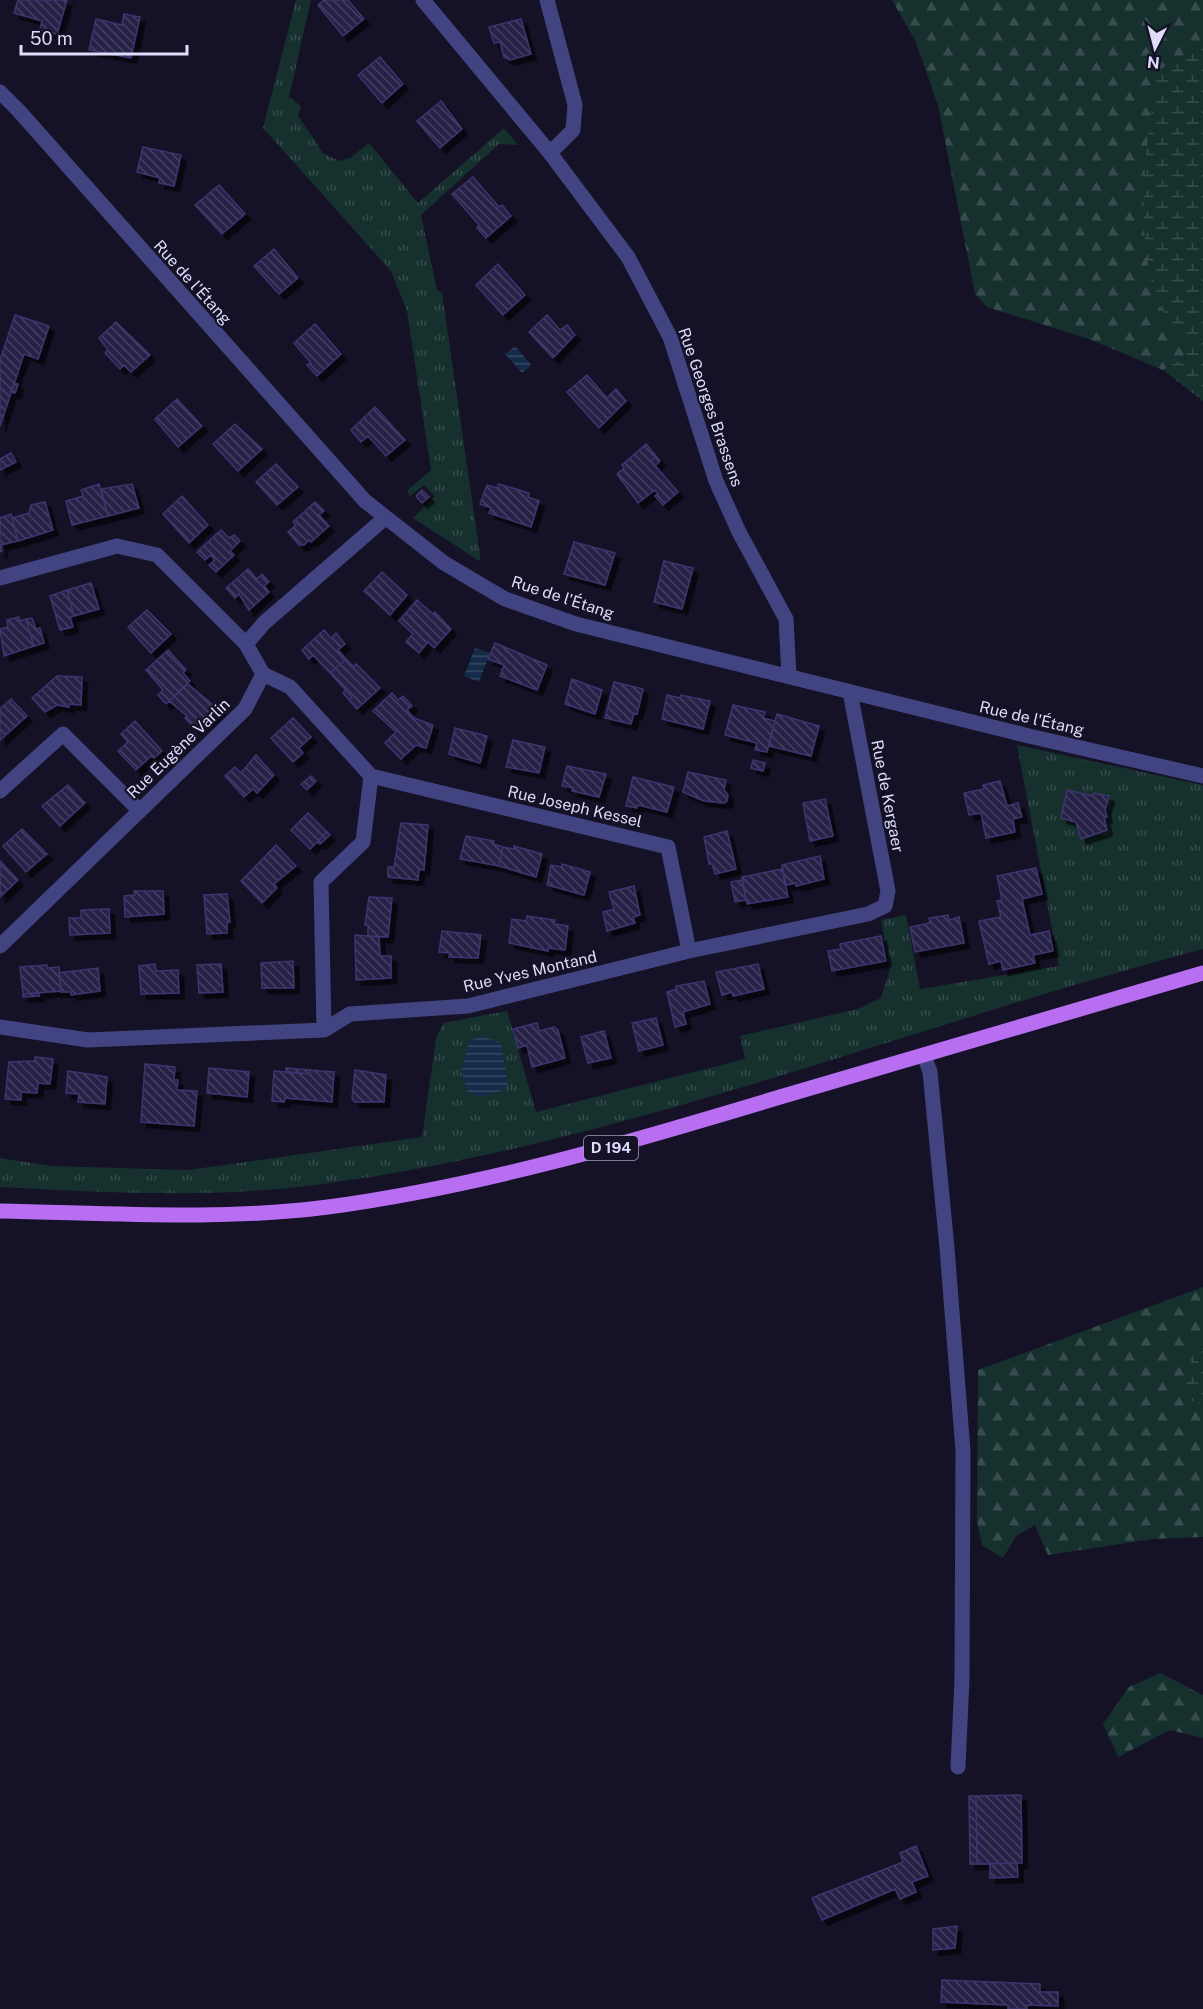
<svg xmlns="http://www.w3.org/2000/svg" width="1203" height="2009" font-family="'Public Sans',sans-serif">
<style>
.grass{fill:url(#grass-tufts)}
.forest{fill:url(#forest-firs)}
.wetland{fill:url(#wetland-marsh)}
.water{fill:url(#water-rules)}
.building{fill:url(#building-back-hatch);stroke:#3d356f;stroke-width:1.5;filter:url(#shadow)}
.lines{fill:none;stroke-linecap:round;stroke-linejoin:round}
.minor{stroke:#424481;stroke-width:15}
.tertiary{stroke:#424481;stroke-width:15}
.primary{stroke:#b86ef0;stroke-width:15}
.labels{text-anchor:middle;stroke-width:4.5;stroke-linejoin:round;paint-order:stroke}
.shield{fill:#151227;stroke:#a19fbb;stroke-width:1.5}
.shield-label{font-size:15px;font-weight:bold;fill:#dddcfb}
.street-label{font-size:16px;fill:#dddcfb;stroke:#151227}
</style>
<defs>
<pattern id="grass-tufts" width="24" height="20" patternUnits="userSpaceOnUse" patternTransform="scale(1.5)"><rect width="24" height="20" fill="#16302e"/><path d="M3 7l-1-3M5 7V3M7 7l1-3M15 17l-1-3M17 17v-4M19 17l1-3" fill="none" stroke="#374d4d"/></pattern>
<pattern id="forest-firs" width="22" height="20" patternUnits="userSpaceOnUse" patternTransform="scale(1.5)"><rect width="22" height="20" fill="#16302e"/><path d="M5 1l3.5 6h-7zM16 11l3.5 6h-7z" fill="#374d4d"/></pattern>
<pattern id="wetland-marsh" width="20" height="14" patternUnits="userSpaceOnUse" patternTransform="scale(1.5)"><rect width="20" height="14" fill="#16302e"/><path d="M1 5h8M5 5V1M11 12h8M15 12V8" fill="none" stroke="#374d4d"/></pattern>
<pattern id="water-rules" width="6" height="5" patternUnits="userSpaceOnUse" patternTransform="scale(1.5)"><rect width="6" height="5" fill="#142b49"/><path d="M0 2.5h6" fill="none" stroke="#364964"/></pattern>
<pattern id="building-back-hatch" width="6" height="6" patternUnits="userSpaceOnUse" patternTransform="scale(1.5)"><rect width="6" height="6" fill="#262046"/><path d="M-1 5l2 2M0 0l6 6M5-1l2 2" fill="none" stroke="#454062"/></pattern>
<filter id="shadow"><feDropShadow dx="5.5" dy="5.5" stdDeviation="0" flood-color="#0009"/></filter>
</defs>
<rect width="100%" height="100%" fill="#151227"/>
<path class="grass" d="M296,0H311L289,97L301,106L298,116L323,153L339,161L350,158L369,143L418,203L504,128L518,145L499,144L421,215L437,290L442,293L481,562L413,518L435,496L424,485L410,496L407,491L431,470L407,311L391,271L263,128Z
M1017,745L1203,785V949C902,1028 608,1150 298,1187C199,1198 99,1192 0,1187V1158L51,1166L188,1170L422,1137L436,1039L443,1023L507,1011L536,1112L745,1059L740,1036L858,1009L881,998L890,969L881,920L906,915L920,989L1059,966Z"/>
<path class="forest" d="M892,0H1203V43L1158,71L1162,309L1185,336V357L1163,370L1089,339L987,307L975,294L938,105L915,40Z
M1203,1287V1351L1194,1353L1192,1401L1203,1406V1537L1153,1539L1048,1555L1035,1525L1016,1536L1003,1558L982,1545L977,1521L978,1370Z
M1160,1673L1203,1695V1738L1170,1730L1118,1757L1103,1724L1129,1687Z"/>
<path class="wetland" d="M1203,43V401L1163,370L1185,357V336C1178,328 1166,318 1161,308C1131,241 1146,141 1158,71Z
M1203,1351V1406L1192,1401L1185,1381L1194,1353Z"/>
<path class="water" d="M515,346L531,365L522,373L505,354Z
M475,648L490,653L479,682L464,676Z
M481,1036L501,1043L508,1084L501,1091L480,1097L467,1091L461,1071L469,1041Z"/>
<path class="building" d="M18,0H67L57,34L40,30L42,21L14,13Z
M324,0H348L364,19L343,36L318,5Z
M124,14L140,17L131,58L89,50L96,19L122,25Z
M521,19L531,54L510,60L504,57L500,42L494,43L489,27Z
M380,57L403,84L382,103L358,75Z
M441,101L462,129L440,148L417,121Z
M143,147L181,155L174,186L159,183L160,178L137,172Z
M473,177L499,207L502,205L511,216L486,238L477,228L479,225L452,194Z
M219,185L245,214L222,234L195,205Z
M274,249L298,278L279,294L254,266Z
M498,264L525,295L503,315L476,285Z
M15,315L49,326L38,359L24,354L0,426V360Z
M547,315L560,330L567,325L575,335L553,358L529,332Z
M116,322L150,355L131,372L124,365L120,369L105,353L108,350L99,338Z
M315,324L341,354L317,376L307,365L311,363L294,343Z
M587,375L607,398L616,389L626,401L599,428L567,392Z
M14,383L18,384L15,393L11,392Z
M177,399L202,426L178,447L155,419Z
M375,407L405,440L386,456L368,436L361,442L351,430Z
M235,424L262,449L238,471L213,444Z
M646,444L656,456L651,461L678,492L663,505L655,496L658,494L655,490L638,503L617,474L624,468L622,465Z
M11,453L16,462L0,470V459Z
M656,456L660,461L655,466L651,461Z
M276,464L298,487L277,505L256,482Z
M99,484L108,516L72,525L66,501L83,496L81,490Z
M132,484L139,508L108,516L101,489Z
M499,484L529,493L528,497L539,501L531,527L489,513L491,508L480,504L487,485L497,488Z
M422,490L429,497L422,503L416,496Z
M182,496L208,525L189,543L163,514Z
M45,502L53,530L18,541L12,518L29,513L31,505Z
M315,502L324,511L319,515L329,526L311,542L309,540L304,545H299L288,532L296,525L293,522Z
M11,514L18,541L1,545L2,551L0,552V518Z
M221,530L229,538L234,535L240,541L230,551L234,555L216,572L209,565L215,560L211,555L205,560L197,552Z
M574,542L615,553L605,585L564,574Z
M664,561L693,568L682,609L654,602Z
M248,569L257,579L262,574L269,582L264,586L269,592L249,610L239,594L235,598L226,588Z
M382,572L407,595L390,615L364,591Z
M91,583L99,609L74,616L67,590Z
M67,590L74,616L70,617L73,627L60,630L50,596Z
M417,600L433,614L435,612L451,629L434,648L428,642L419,653L406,642L413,634L399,621Z
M147,610L171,634L151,653L128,627Z
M19,617L20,621L26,619L34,646L4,656L0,629L8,627L7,620Z
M32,618L36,629L40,628L44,643L34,646L26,619Z
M324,630L331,638L336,633L345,644L338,650L346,659L330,673L313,655L309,659L302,650Z
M495,643L547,665L537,690L500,676L504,665L488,659Z
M168,650L186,670L183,673L190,681L166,704L158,695L163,690L146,670Z
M346,659L354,667L356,664L380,688L357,709L349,700L352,697L330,673Z
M57,676L82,677L81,705L69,704V707L57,705L45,712L32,698Z
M572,679L602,690L595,714L565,704Z
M614,682L643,689L637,714L634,713L631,724L605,718Z
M188,684L219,710L196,730L185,718L187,716L169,701Z
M346,690L352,697L349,700L343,693Z
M392,693L398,700L403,696L412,706L407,710L414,718L433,725L426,748L416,745L401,759L385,743L396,732L373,711Z
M667,695L680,698L681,695L710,701L703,729L662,719Z
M11,699L27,716L0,740V709Z
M733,705L765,712L763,718L775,721L767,752L755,750L757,743L725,735Z
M777,714L819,726L811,756L769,746Z
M293,718L311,737L299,748L303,753L293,762L271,738Z
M135,721L162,751L154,758L151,756L136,770L118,751L128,742L121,734Z
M455,728L487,736L480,763L449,754Z
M513,740L545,747L539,773L506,767Z
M256,755L274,775L257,793L253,789L244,797L225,776L235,767L241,773Z
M753,760L765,763L763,771L751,768Z
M567,766L606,774L599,797L572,791L573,788L562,786Z
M688,772L726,780L724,790L728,795L727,801L724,803L704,801L683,792Z
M311,776L316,781L307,790L301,784Z
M633,777L674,787L667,812L638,805L637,808L626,806Z
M1000,781L1007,806L1018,803L1022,817L1013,819L1015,832L986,838L981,813L969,815L964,793L984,789L983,785Z
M68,785L85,803L60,826L42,806Z
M1067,790L1093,796L1094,793L1109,796L1105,810L1107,817L1104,818L1107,830L1081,839L1076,822L1061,818Z
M825,799L833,836L810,841L803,803Z
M308,813L327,832L310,849L291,830Z
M401,823L428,825L424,870L419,869L418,880L388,877V867H394Z
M22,829L47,854L26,872L3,846Z
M727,831L736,869L715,874L712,864H709L704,837Z
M327,832L330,835L320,844L317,842Z
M466,836L494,841L493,844L503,847L499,866L460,859Z
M276,845L296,866L274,884L277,888L262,903L241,881Z
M514,846L542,854L536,877L499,866L503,847L514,849Z
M820,856L824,879L796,886V883L786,885L782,865Z
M0,861L18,880L0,897Z
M562,864L590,872L584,895L547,885L551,865L562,867Z
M1036,868L1042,894L1022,899L1030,935L1049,931L1053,951L1033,955L1035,963L1003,970L1001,961L989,964L979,921L1001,917L997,901L1002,900L997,876Z
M782,869L788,897L747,904L742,877Z
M742,880L746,900L735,902L731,882Z
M634,886L640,915L633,917L635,923L607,931L603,912L614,909L609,892Z
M134,891H163L164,914L125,917L124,896L135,895Z
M227,894L230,922H227V933L207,934L204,895Z
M369,897L392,898L388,937L368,936V925H365Z
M109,909L110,933L70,935L69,918H81V910Z
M948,915L949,920L959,917L964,943L915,952L910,927L930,923L929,918Z
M527,916L555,920L554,924L568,926L565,950L548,948V951L509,943L512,919L526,921Z
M442,931L481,935L478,958L449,957L450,953L439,952Z
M355,935L379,937L380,956H391V978L356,980Z
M881,936L886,961L832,971L828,951L841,949L840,944Z
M293,961L294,988H262L261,963Z
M155,964L156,971L178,970L179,993L141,994L139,966Z
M221,964L223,992L199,993L197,965Z
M758,964L764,989L733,996L732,992L722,995L716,972Z
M47,965V968L59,967L61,991L23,994L20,967Z
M98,968L100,991L71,995V992H61L59,973Z
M704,981L710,1004L683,1012L686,1024L675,1027L667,992L677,989L676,986Z
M39,993V996L23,997V994Z
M656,1018L663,1045L639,1051L632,1023Z
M537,1023L539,1031L554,1027L558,1030L565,1058L532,1067L527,1045L518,1048L513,1029Z
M604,1031L611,1058L588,1063L581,1037Z
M35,1057L53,1059L50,1084L38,1083L37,1093L21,1092V1100L5,1099L9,1062L35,1061Z
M145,1064L175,1067L174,1080H178L177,1090L197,1091L194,1126L141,1122Z
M209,1068L249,1072L247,1097L207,1093Z
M286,1068L310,1070V1074L286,1072Z
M310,1070L334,1072L332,1102L285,1098L284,1102L272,1101L274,1071L310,1074Z
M355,1070L386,1075L384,1102H355L352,1099Z
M68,1071L107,1077L105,1104L78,1102L79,1094L66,1093Z
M1021,1795L1022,1863L977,1864L976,1796Z
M969,1796H976L977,1864H970Z
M916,1846L928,1876L912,1882L916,1892L900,1899L895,1889L822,1920L812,1898L903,1862L900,1853Z
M1017,1863L1018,1877L990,1878V1864Z
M957,1926L955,1948L933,1950V1929Z
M942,1980L1040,1984V1992H1058V2006L1027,2005V2009H1008V2005L941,2002Z"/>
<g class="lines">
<path class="minor" d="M547,0L575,105L573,130L550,153
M0,578L117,546L157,555L246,644
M263,674L290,687L371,776L363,842L321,882L324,1030
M371,776L668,847L689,951
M0,791L63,734L140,811
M0,946L245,709L263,674L246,644L264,623L385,518
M0,1027L88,1040L324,1030L350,1014L468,1006L689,951L868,914L885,906L888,891L850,692
M924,1055L930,1072L947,1248L963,1451L962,1679L958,1767"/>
<path class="tertiary" d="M423,0L550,153L628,257L670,337L716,481L739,532L786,619L789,676
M0,92L19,111L365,501L444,563L505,599L576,624L1029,736L1203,776"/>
<path class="primary" d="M0,1211C109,1213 220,1221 328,1207C483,1186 631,1142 780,1097C921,1056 1062,1015 1203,973"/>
</g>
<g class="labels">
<rect class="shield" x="584" y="1136" width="54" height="24" rx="4.5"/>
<g class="shield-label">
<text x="611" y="1153">D 194</text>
</g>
<g class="street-label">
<text transform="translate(193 282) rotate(48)" y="6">Rue de l'Étang</text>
<text transform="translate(711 407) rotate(71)" y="6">Rue Georges Brassens</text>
<text transform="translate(563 597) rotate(18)" y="6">Rue de l'Étang</text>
<text transform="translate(1032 718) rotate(13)" y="6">Rue de l'Étang</text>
<text transform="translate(178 748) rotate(-44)" y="6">Rue Eugène Varlin</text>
<text transform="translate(888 796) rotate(79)" y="6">Rue de Kergaer</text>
<text transform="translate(575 806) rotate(13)" y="6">Rue Joseph Kessel</text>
<text transform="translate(530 971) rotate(-13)" y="6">Rue Yves Montand</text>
</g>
</g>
<g transform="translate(1155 48) rotate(186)" stroke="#151227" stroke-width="4.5" paint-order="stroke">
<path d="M0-4.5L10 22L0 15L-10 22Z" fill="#dddcfb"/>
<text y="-9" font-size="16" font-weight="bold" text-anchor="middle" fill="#dddcfb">N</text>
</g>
<path d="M21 45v9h166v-9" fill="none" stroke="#dddcfb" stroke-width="3"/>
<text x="30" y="45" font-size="18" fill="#dddcfb" stroke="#151227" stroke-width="4.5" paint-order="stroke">50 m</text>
</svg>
